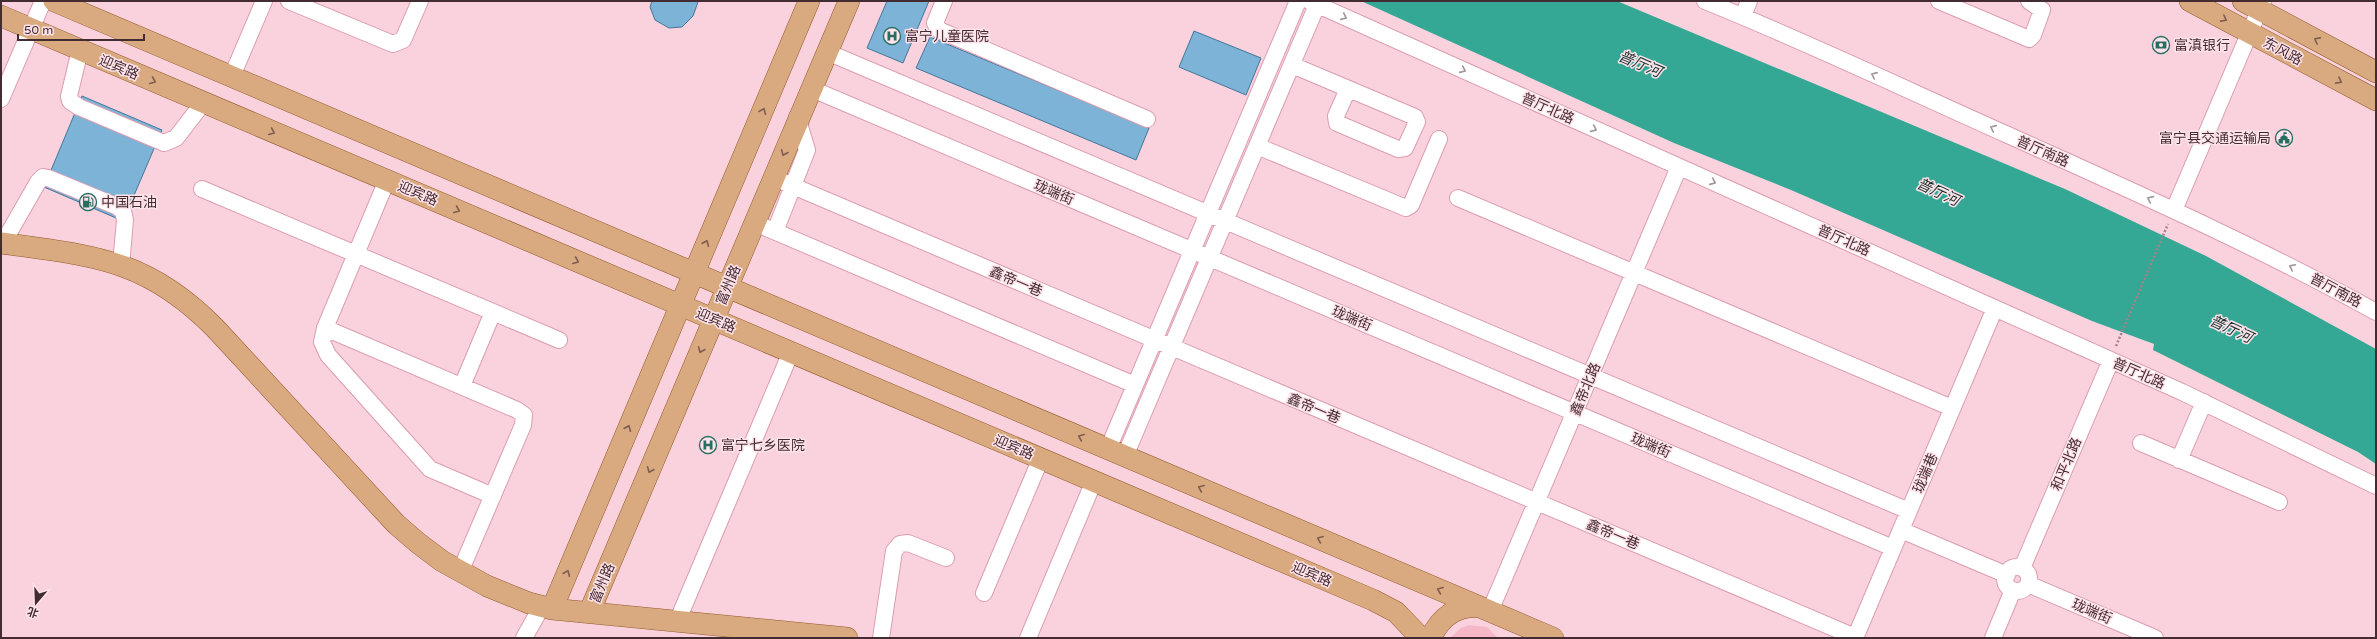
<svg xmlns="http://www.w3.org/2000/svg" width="2377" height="639" font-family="'Varela Round','Noto Sans SC',sans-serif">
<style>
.green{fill:#f6b7c9}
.water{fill:#35a895}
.building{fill:#7eb3d8;stroke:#437799}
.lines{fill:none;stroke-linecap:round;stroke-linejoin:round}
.minor-casing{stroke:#db9db0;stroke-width:18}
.major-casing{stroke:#94592d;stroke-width:22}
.path{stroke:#a1818a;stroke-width:2.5;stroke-dasharray:2 2;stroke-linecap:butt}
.minor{stroke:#fff;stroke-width:16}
.major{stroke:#d9aa7f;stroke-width:21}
.oneway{stroke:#a19598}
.oneway2{stroke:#7f5e51}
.labels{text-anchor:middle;stroke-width:3;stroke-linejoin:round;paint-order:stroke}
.poi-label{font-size:14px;fill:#432b32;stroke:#fee3ea;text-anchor:start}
.street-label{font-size:14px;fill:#432b32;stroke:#fee3ea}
.water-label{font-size:15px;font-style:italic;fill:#1a332e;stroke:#fee3ea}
</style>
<rect width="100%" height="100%" fill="#f9d2dd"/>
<path class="green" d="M1469,625L1487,627L1498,638H1450L1461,628Z"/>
<path class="water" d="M1361,1H1617L2065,189L2206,256L2376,349V464L2358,452L2153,350L2154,344L2092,321L1791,190L1674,143Z"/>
<path class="building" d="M652,1H698V2L693,16L682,27L669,28L655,20L650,7Z
M887,1H929L903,63L867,48Z
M1194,31L1261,58L1246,95L1179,67Z
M930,37L1149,128L1136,160L916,68Z
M82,96L162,130L123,221L44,187Z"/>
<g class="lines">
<g class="minor-casing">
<path id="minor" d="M289,1L393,44L403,40L420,1
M944,1L935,23L939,30L1147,119
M1309,1L2182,392L2376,486
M1705,1C1807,42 1907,90 2008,135C2132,191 2257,246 2376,312
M1939,1L2029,39L2033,35L2042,10L2029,1
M1743,16L1749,1
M80,50L69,96L70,101L79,107L164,143L176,138L203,103
M827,52L1909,511
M1292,65L1415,117L1417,122L1405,148L1398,149L1337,123L1336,116L1348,89
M232,76L264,1
M812,89L1893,548
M1,99L43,1
M1257,146L1406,208L1411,205L1439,139
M774,178L1855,637
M387,180L325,328L322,342L328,355L430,469L493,496
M202,189L559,340
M1458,198L1952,408
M2174,210L2263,1
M755,223L1135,385
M776,229L807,150L797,117
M3,243L38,182L43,177L48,178L116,206L123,211L125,220L121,265
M325,328L517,410L524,415L523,425L460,572
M462,386L493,312
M2141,443L2279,502
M1108,449L1298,1
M1125,456L1317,5
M2179,460L2204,402
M1901,530L2007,575
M2005 579a12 12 0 1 1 24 0a12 12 0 1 1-24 0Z
M2022,568L2111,360
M2028,584L2155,638
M984,593L1041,458
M1490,611L1679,167
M677,622L791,352
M524,638L538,613
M881,638L894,551L900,544L908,543L946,558
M1028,638L1094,481
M1855,638L1995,308
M1993,638L2013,590"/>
</g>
<g class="major-casing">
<path id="major" d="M54,1L1553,638
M2190,1L2376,100
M2243,1L2376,72
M1,16L1373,600L1396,612L1421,638
M1,243C93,256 146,258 215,328L396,524L418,543L442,561L487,586L529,603L552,609L847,638
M552,609L809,1
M589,613L849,1
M1431,638C1440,617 1457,605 1480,607"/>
</g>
<path class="path" d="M2116,346L2168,224"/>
<use href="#minor" class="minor"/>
<use href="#major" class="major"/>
</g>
<defs><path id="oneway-chevron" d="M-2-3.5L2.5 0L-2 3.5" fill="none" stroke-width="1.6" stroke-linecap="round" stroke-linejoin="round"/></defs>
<g class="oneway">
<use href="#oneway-chevron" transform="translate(1344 17) rotate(24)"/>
<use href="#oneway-chevron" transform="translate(1463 70) rotate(24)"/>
<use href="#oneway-chevron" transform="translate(1874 75) rotate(-156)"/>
<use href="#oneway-chevron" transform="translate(1993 128) rotate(-156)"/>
<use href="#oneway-chevron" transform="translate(1594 129) rotate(24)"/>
<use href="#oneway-chevron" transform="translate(1713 182) rotate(24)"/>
<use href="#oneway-chevron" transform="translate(2150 199) rotate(-156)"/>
<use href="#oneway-chevron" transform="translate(2292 267) rotate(-153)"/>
</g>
<g class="oneway2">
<use href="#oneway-chevron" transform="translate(2224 19) rotate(28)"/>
<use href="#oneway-chevron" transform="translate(2317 40) rotate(-152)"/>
<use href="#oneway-chevron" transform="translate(153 81) rotate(23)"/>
<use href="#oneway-chevron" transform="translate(2339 81) rotate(28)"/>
<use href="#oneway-chevron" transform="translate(763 111) rotate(-67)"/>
<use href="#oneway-chevron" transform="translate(272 132) rotate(23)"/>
<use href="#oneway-chevron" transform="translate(784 153) rotate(113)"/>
<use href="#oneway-chevron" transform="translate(457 210) rotate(23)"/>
<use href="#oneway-chevron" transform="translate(706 243) rotate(-67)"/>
<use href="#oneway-chevron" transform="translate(576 261) rotate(23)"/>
<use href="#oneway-chevron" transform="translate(701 350) rotate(113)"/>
<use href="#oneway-chevron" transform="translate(628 428) rotate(-67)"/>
<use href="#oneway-chevron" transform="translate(1081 437) rotate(-157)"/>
<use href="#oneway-chevron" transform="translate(650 470) rotate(113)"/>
<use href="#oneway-chevron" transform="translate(1201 488) rotate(-157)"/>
<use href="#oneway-chevron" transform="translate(1320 539) rotate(-157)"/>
<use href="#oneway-chevron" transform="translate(567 573) rotate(-67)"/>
<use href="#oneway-chevron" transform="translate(1440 590) rotate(-157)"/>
</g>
<defs>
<g id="hospital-ring" transform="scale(0.9)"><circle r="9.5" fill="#fee3ea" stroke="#276d60" stroke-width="1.5"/><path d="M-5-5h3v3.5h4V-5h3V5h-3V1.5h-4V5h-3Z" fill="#276d60"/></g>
<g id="bank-ring" transform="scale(0.9)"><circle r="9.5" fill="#fee3ea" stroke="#276d60" stroke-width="1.5"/><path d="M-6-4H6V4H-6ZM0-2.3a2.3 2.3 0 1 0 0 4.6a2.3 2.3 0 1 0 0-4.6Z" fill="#276d60"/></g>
<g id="civic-ring" transform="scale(0.9)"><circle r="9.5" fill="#fee3ea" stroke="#276d60" stroke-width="1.5"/><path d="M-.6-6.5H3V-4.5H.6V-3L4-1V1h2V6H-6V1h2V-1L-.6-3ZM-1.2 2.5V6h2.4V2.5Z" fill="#276d60"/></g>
<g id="fuel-ring" transform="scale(0.9)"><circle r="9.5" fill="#fee3ea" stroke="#276d60" stroke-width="1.5"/><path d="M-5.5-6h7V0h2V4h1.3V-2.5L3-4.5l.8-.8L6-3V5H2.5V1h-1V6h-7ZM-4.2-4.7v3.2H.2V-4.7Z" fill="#276d60"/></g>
</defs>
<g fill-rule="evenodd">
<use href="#hospital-ring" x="892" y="36"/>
<use href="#bank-ring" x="2161" y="45"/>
<use href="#civic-ring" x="2284" y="138"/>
<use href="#fuel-ring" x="88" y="202"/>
<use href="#hospital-ring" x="708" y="445"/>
</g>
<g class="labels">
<g class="poi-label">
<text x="905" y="41">富宁儿童医院</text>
<text x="2174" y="50">富滇银行</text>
<text x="2271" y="143" text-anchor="end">富宁县交通运输局</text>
<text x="101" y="207">中国石油</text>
<text x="721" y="450">富宁七乡医院</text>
</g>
<g class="street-label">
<text transform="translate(2283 51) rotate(28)" y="5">东风路</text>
<text transform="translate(119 67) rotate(23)" y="5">迎宾路</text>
<text transform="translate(1548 108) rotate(24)" y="5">普厅北路</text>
<text transform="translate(2043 151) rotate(24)" y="5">普厅南路</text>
<text transform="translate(1054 192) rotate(23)" y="5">珑端街</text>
<text transform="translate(418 193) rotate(23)" y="5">迎宾路</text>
<text transform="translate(1844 240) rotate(24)" y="5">普厅北路</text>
<text transform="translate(1016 281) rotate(23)" y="5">鑫帝一巷</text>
<text transform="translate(728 285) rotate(-67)" y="5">富州路</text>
<text transform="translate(2336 290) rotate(28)" y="5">普厅南路</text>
<text transform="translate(1352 318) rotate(23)" y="5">珑端街</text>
<text transform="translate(716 320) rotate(23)" y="5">迎宾路</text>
<text transform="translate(2139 373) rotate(24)" y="5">普厅北路</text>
<text transform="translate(1585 389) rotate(-67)" y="5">鑫帝北路</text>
<text transform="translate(1314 408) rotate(23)" y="5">鑫帝一巷</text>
<text transform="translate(1651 445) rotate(23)" y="5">珑端街</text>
<text transform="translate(1014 447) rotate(23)" y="5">迎宾路</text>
<text transform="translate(2066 464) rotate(-67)" y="5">和平北路</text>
<text transform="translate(1925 473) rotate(-67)" y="5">珑端巷</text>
<text transform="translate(1613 534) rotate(23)" y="5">鑫帝一巷</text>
<text transform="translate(1312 574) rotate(23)" y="5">迎宾路</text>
<text transform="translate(602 583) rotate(-67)" y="5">富州路</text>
<text transform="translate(2092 611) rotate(23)" y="5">珑端街</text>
</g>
<g class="water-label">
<text transform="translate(1640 64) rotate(23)" y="5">普厅河</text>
<text transform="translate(1938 192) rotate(25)" y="5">普厅河</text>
<text transform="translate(2231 329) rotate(25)" y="5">普厅河</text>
</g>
</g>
<rect width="2377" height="639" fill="none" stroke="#432b32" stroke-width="4"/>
<g transform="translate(36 603) rotate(199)" stroke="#fee3ea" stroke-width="3" paint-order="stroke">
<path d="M0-3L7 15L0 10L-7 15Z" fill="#432b32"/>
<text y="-6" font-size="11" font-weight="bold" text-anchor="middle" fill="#432b32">北</text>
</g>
<path d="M18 34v6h126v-6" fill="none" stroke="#432b32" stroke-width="2"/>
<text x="24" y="34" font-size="12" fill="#432b32" stroke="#fee3ea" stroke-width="3" paint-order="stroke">50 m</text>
</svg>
